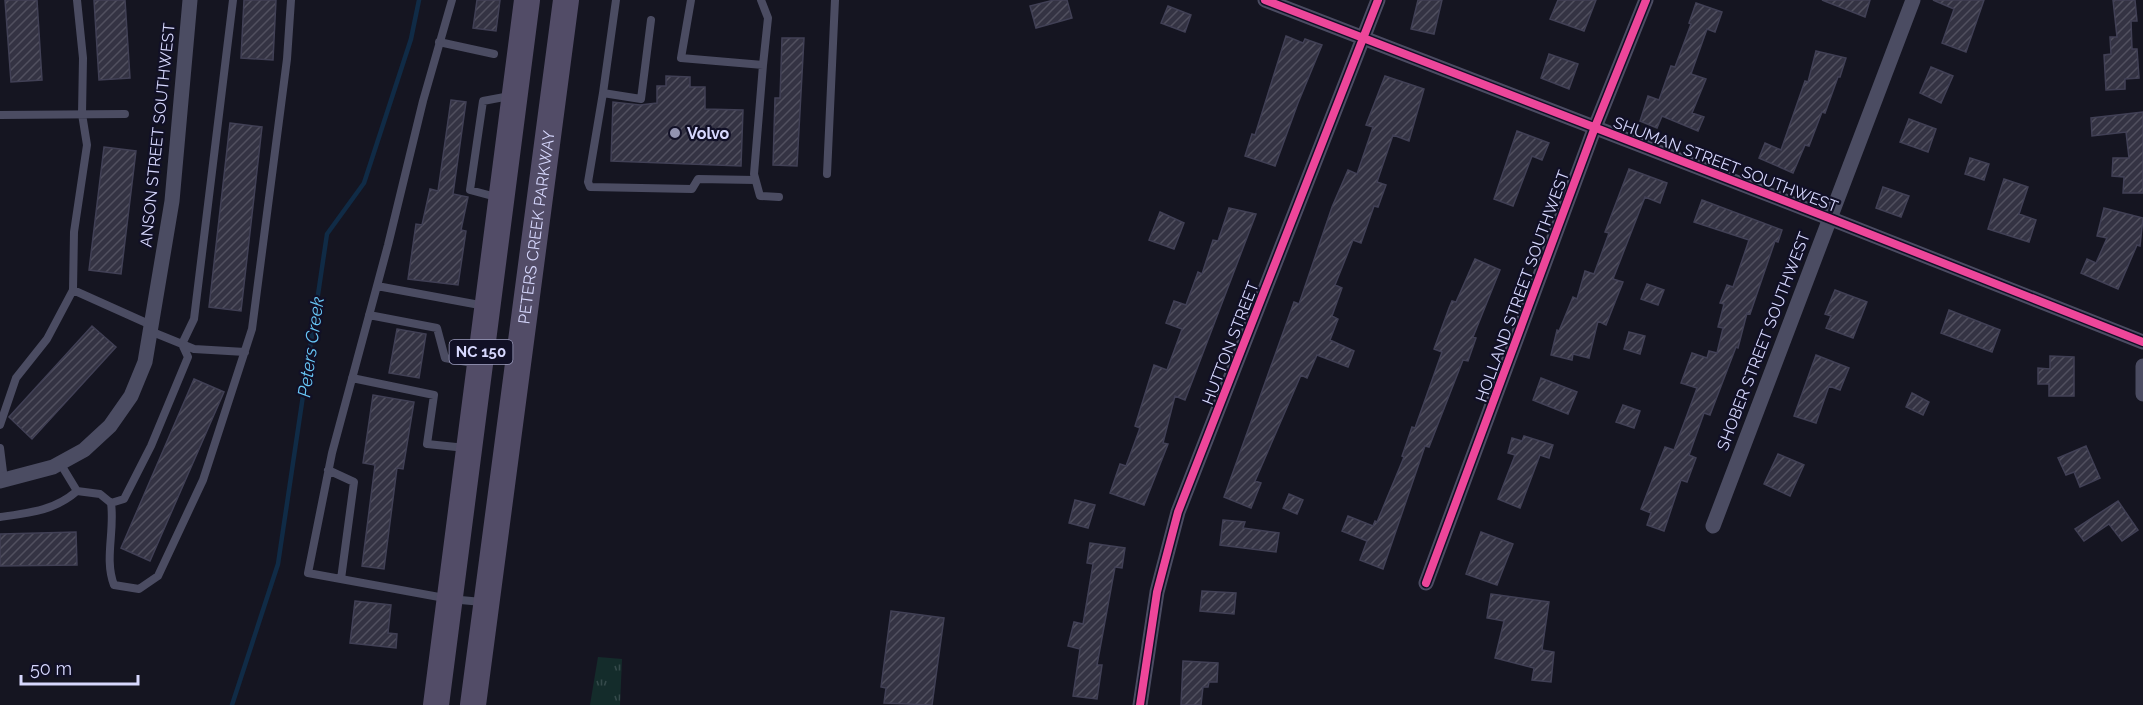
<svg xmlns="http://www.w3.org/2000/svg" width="2143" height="705" font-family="Raleway,sans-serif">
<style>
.grass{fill:url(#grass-tufts)}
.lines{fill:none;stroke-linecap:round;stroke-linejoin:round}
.stream{stroke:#102b46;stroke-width:4.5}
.building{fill:url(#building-hatch);stroke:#414055;stroke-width:1.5}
.service{stroke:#4b4c62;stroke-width:8}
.minor{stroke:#4b4c62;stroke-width:15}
.primary{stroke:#524c67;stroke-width:26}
.cycleway-casing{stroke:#111026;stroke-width:11}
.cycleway{stroke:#ed469a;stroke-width:8}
.poi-dot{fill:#9394b1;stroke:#111026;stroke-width:2}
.labels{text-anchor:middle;stroke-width:4.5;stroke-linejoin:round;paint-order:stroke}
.shield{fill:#111026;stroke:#9c9cbd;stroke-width:1.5}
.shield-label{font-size:15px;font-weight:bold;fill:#d7d8fe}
.poi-label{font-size:16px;font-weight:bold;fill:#d7d8fe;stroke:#111026;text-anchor:start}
.street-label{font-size:16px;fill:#d7d8fe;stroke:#111026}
.water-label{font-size:18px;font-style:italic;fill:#69c9f9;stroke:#111026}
</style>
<defs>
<pattern id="grass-tufts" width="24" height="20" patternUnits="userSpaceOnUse" patternTransform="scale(1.5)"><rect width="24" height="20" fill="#142c2b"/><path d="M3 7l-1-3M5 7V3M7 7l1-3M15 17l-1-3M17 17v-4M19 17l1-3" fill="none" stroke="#354a4b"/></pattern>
<pattern id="building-hatch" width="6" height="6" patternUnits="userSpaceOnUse" patternTransform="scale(1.5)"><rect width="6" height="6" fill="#343343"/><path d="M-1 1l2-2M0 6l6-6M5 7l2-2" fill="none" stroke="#51505f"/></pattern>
</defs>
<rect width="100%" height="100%" fill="#151521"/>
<path class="grass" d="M598,657L622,659L620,705H590Z"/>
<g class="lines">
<path class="stream" d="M232,705L278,564L327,234L364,183L411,39L419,0"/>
</g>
<path class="building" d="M5,0H37L42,80L11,82Z
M94,0H125L130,78L99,80Z
M244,0H276L273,60L241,58Z
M477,0H500L496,31L473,28Z
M1054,0H1067L1072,18L1036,28L1030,6Z
M1418,0H1442L1434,34L1411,29Z
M1558,0H1596L1584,31L1550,19Z
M1822,0H1870L1865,17Z
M1933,0H1984L1966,52L1942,43L1954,9Z
M2113,0H2135L2137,21H2131L2132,49H2137L2139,78L2125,79V89L2106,90L2104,55L2111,54L2110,37H2117Z
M1696,3L1722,12L1715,32L1707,29L1691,74L1706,79L1692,113L1704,117L1698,131L1662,116L1657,128L1640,121L1648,96L1659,100L1671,66L1675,67L1691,24L1689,23Z
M1168,6L1191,15L1185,32L1161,23Z
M1286,36L1303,43L1305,39L1322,45L1298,103L1275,166L1245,156L1252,134L1255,135Z
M782,38H804L797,166L773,165L775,98H780Z
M1816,51L1846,58L1840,77H1838L1825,113L1822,112L1809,146L1805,145L1793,173L1759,158L1765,143L1781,150L1805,81L1808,82Z
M1549,54L1578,64L1569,89L1541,78Z
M1931,67L1953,76L1941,103L1920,93Z
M666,76L690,77V87H705V109L743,110L741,166L611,161L613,102L640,105L657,103V86H666Z
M1385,76L1424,89L1409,141L1393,135L1377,182L1386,185L1378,207L1374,206L1361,243L1353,240L1335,285L1342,288L1332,316L1338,319L1330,340L1354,351L1348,367L1317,355L1307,378L1301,375L1255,481L1261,483L1251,508L1224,497L1294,302L1299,304L1332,207L1348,170L1357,174L1373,127L1366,125Z
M451,100L466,102L453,194L468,197L461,230L466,231L458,285L408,279L416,224L422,225L430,189L438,191Z
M2143,112V193H2123L2124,177L2112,176L2113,158H2129L2126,132L2092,136L2091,118Z
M1909,119L1936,129L1928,152L1900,142Z
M230,123L262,127L241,311L209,307Z
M1517,131L1549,143L1542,160L1532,156L1513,206L1494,199Z
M104,147L136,151L121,274L89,270Z
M1970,158L1989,164L1984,180L1965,174Z
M1629,169L1667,183L1660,203L1645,197L1613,279L1623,282L1606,325L1598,321L1589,358L1573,354L1572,360L1551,355L1557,330L1559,331L1573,297L1577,299L1585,271L1594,274L1609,233L1605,232Z
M2004,179L2028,187L2019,214L2036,220L2029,242L1988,229Z
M1883,187L1909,196L1901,217L1876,208Z
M1702,200L1782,230L1778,242L1775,241L1750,314L1747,313L1738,348L1736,347L1710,415L1704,413L1689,455L1696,458L1687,482L1681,480L1664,531L1647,525L1651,513L1641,509L1665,447L1674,450L1697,388L1681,383L1692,353L1707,358L1709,351L1717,353L1723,328L1718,327L1724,304L1720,303L1727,285L1733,287L1749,240L1694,222Z
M1229,208L1256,214L1185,400L1175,396L1163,443L1168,444L1144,505L1110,493L1120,464L1126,466L1140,428L1135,426L1154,365L1167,370L1182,329L1166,323L1174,301L1186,305L1198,272L1202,274L1213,240L1218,241Z
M2104,208L2143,218L2140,246L2137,245L2118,289L2081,273L2087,259L2096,263L2107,238L2097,236Z
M1160,212L1184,223L1174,249L1149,240Z
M1475,259L1500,270L1473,337L1476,338L1468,361L1463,360L1429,447L1425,446L1383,569L1360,560L1367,541L1342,531L1348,516L1373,526L1375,521L1377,522L1404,457L1402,456L1412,427L1415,428L1442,352L1434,349L1449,308L1452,301L1456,302Z
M1647,284L1664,290L1658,305L1641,299Z
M1835,290L1867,302L1853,338L1826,328L1831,316L1825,314Z
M1949,310L2000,330L1992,352L1941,333Z
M92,326L116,347L32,439L9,417Z
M397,329L426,334L419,378L389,373Z
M1629,332L1645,336L1640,354L1624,349Z
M1816,355L1849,368L1840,390L1829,386L1816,423L1794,416Z
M2050,356L2074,357V396H2049V384H2038V368L2050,369Z
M1541,378L1577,392L1568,414L1533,400Z
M194,379L224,392L150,561L121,548Z
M1912,393L1929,402L1923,415L1906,407Z
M373,395L414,402L403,469L397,468L384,569L362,566L375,465L363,463Z
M1623,405L1640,411L1634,428L1616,422Z
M1524,436L1553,445L1549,458L1540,455L1520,508L1498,499L1515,455L1508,453L1512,438L1522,441Z
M2086,446L2100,478L2080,487L2074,472L2066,475L2058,458Z
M1778,454L1804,465L1790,496L1764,484Z
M1289,494L1303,500L1297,514L1283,508Z
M1075,500L1095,505L1088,528L1069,523Z
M2118,501L2138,530L2122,541L2109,524L2084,541L2075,529Z
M1223,520L1245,522L1243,528L1279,533L1276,552L1220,545Z
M76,532L77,565L0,566V534Z
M1481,532L1513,544L1497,585L1466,574Z
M1090,543L1125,548L1122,568L1115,567L1097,665H1102L1097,699L1073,696L1080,649L1068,646L1074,622L1083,624L1093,564L1087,563Z
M1202,591L1236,593L1234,614L1200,611Z
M1491,594L1549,602L1542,650L1554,652L1551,682L1532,680L1534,668L1495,658L1504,621L1487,618Z
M355,601L391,605L388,633L397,634L396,648L350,643Z
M891,611L944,618L932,705L884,703L886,688L881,687Z
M1183,661L1218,663L1217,682H1209L1208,687H1203L1201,705H1181Z"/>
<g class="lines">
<path class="service" d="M233,0L194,319L182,344L194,349L245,352
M452,0L423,101L388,245L332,453L308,573L450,599L482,602
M616,0L603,93L641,99L651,20
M691,0L681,58L763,65L768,18L761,0
M439,42L494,54
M763,65L754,174L760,196L779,197
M603,93L588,182L590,187L692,189L698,179L755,180
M0,115L125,114
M827,174L835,0
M496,197L470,190L483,101L510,96
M377,286L485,306
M73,290L151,325
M369,315L437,328L445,358L478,364
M352,378L434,395L427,444L466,448
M0,425L16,378L47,339L73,290L74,232L87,145L82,114L83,58L77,0
M0,448L4,480
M60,463L77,491L100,494L111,503C115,531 104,559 114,585L139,589L158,576L203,480L252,329L287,59L291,0
M328,470L354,482L341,579
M111,503L124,499L151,446L188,357L182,344L150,331
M0,517C29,513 54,511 77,491"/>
<path class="minor" d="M1265,0L1829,218L2143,342
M2143,366V394
M0,481L53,467L84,450L110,426L131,396L145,362L172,201L190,0
M1713,526L1913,0
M1426,583L1595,127L1646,0
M1140,705L1157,592L1178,512L1378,0"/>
<g class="primary">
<path d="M436,705L527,0"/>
<path id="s1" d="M473,705L566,0"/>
</g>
<g class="cycleway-casing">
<path id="cycleway" d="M1265,0L1829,218L2143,342
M1426,583L1595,127L1646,0
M1140,705L1157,592L1178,512L1378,0"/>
</g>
<use href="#cycleway" class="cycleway"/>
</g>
<circle class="poi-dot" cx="675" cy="133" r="6"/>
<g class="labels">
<rect class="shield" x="449.5" y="340" width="63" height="24" rx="4.5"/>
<g class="shield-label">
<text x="481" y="357">NC 150</text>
</g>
<g class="poi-label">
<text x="687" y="139">Volvo</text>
</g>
<g class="street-label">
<text transform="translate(157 135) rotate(-84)" y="6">ANSON STREET SOUTHWEST</text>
<text transform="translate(1726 164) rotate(21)" y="6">SHUMAN STREET SOUTHWEST</text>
<text dy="6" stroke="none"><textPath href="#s1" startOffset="482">PETERS CREEK PARKWAY</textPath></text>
<text transform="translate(1522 286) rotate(-70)" y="6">HOLLAND STREET SOUTHWEST</text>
<text transform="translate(1763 341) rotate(-69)" y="6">SHOBER STREET SOUTHWEST</text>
<text transform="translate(1230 343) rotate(-69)" y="6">HUTTON STREET</text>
</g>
<g class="water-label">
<text transform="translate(311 347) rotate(-82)" y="6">Peters Creek</text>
</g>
</g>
<path d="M21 675v9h117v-9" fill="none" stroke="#d7d8fe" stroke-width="3"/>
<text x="30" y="675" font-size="18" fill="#d7d8fe" stroke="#111026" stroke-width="4.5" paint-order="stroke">50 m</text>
</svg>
